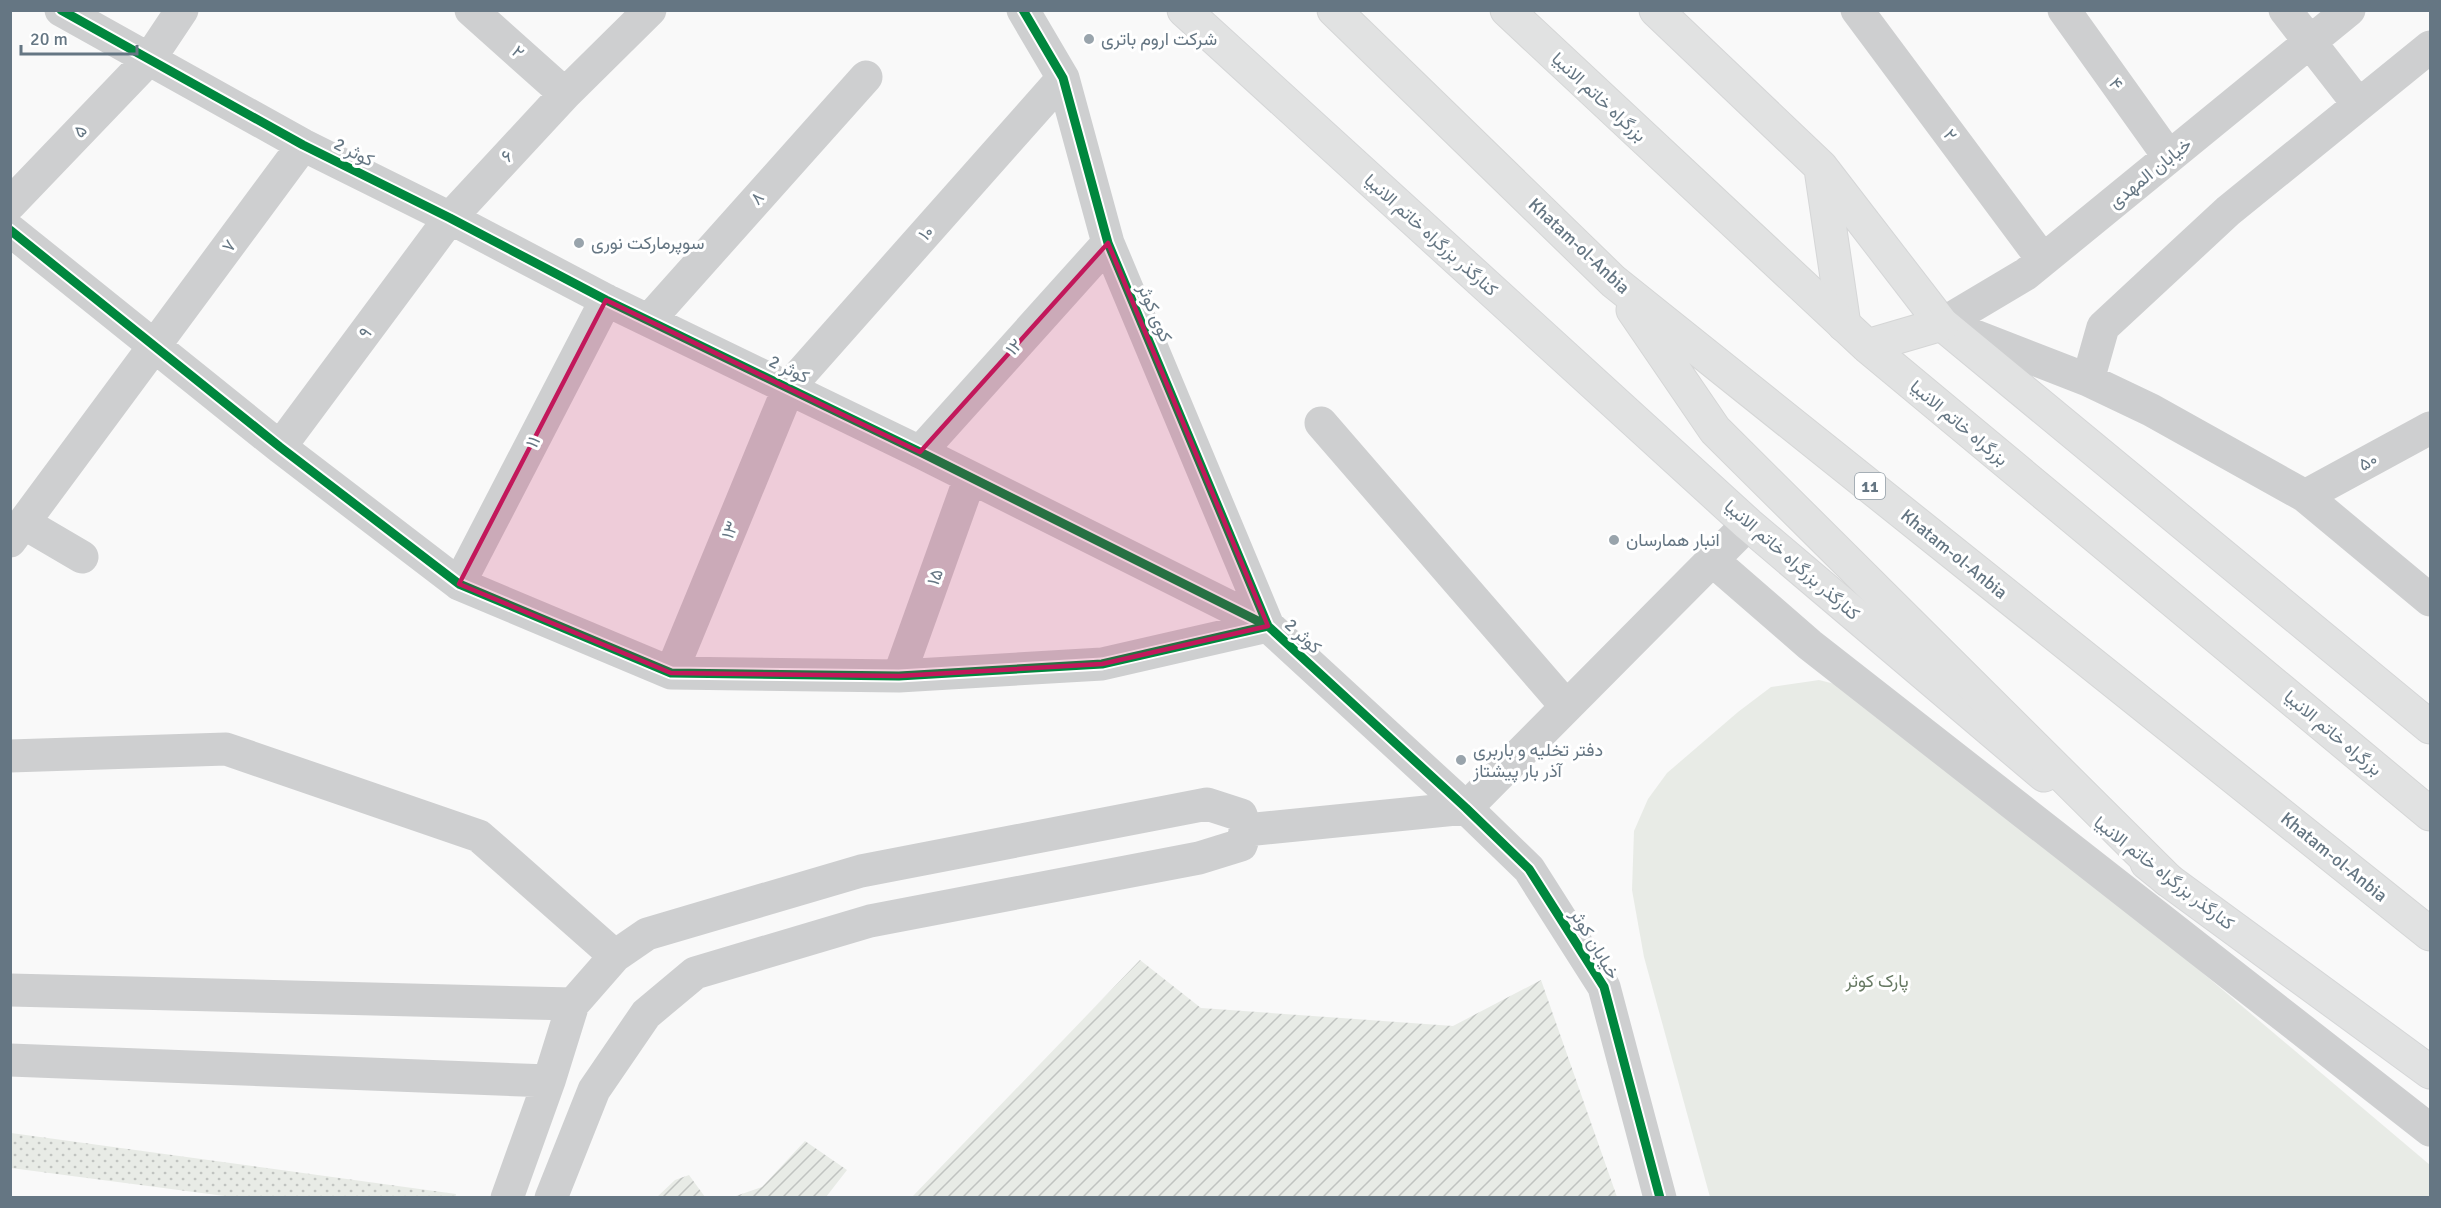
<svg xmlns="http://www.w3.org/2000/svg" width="2441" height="1208" font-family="Signika,Vazirmatn,sans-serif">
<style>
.grass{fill:url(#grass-dots)}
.park{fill:#e8ebe6}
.garden{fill:url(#garden-furrows)}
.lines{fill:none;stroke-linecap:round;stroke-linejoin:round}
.major-casing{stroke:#d5d6d7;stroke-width:35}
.highway-casing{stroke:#d5d6d6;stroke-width:35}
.minor{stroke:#cecfd0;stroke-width:33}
.major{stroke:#e1e2e2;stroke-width:33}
.highway{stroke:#e1e2e2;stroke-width:33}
.cycleway-casing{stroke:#fff;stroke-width:13}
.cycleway{stroke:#00873e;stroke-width:9}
.marked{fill:#c2185b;fill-opacity:0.2;stroke:#c2185b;stroke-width:4.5;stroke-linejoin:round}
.poi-dot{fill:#99a4ac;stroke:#fff;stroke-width:2}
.labels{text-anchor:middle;stroke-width:6;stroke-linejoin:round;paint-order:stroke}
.shield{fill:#fff;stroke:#939fa8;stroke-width:1.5}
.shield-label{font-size:16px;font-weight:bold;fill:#657683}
.poi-label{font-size:18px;fill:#657683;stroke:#fff;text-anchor:start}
.street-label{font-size:18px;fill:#657683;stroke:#fff}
.park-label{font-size:18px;fill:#687a64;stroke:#fff}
</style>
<defs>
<pattern id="grass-dots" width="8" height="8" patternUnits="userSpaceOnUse" patternTransform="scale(1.5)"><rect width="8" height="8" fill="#e8ebe6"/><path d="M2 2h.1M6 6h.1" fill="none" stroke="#c0c3c0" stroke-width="1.8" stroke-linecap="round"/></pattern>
<pattern id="garden-furrows" width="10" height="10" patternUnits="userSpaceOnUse" patternTransform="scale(1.5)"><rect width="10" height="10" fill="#e8ebe6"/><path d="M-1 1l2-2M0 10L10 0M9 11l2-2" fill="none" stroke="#c0c3c0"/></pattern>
</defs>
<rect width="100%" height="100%" fill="#f9f9f9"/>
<path class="grass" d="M11,1133L456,1194L455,1198L232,1197L11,1168Z"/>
<path class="park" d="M1819,680L1855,689L1901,718L2430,1165V1197H1710L1644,957L1632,890L1634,831L1648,799L1667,773L1738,712L1771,687Z"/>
<path class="garden" d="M1140,960L1201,1008L1453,1026L1541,980L1617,1197H912Z
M805,1141L847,1170L826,1197H733L762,1187Z
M689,1175L705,1197H657L675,1180Z"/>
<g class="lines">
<g class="major-casing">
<path id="major" d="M1184,10L1748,524L2044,775
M1656,10L1821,167L1942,324L2430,727
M1821,169L1844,325
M2147,863L2168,880L2430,1072"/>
</g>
<g class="highway-casing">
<path id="highway" d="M1334,10L1613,281L2430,934
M1507,10L1867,346L2430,814
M1633,310L1715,430L2168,880
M1867,346L1942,324"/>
</g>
<path class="minor" d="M61,10L303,145L450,218L606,300L920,452L1268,626L1466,808L1529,869L1604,987L1660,1198
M471,10L565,94
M1857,10L2043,260
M2064,10L2169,157
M2285,10L2358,104
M10,204L150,58L182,10
M10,230L280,447L459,584L671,673L899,676L1102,664L1268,626L1108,243L1063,78L1023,10
M649,320L866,77
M1942,324L2026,274L2349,10
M1949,326L2088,380L2151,410L2305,496L2430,600
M2088,380L2103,327L2228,211L2430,47
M1321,423L1566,706
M280,447L450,218L565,94L650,10
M920,452L1108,243
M2305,496L2430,428
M24,523L82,557
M10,541L303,145
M1711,559L1810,645L2430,1130
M459,584L606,300
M671,673L789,387L1063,78
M899,676L970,478
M10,756L226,749L479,836L615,956
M1246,830L1466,808L1748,524
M10,990L573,1004
M10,1060L549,1081
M507,1198L549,1081L573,1004L615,956L647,934L861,871L1207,804L1241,815L1246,830L1241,845L1199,858L870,921L695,973L646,1014L594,1090L551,1198"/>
<use href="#major" class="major"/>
<use href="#highway" class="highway"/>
<g class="cycleway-casing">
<path id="cycleway" d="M61,10L303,145L450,218L606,300L920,452L1268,626L1466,808L1529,869L1604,987L1660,1198
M10,230L280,447L459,584L671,673L899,676L1102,664L1268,626L1108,243L1063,78L1023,10"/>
</g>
<use href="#cycleway" class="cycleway"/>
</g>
<path class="marked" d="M1108,243L1268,626L1102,664L899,676L671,673L459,584L606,300L920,452Z"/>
<g class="poi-dot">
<circle cx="1089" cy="39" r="6"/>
<circle cx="579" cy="243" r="6"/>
<circle cx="1614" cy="540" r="6"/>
<circle cx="1461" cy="760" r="6"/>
</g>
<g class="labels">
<rect class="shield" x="1855" y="473" width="30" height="26" rx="4.5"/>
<g class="shield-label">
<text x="1870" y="492">11</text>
</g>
<g class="poi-label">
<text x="1101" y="45">شرکت اروم باتری</text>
<text x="591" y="249">سوپرمارکت نوری</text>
<text x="1626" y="546">انبار همارسان</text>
<text x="1473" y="756">دفتر تخلیه و باربری<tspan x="1473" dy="21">آذر بار پیشتاز</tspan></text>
</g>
<g class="street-label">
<text transform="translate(518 52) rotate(42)" y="6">۲</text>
<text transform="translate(2116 84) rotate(54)" y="6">۴</text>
<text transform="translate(1599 97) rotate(43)" y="6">بزرگراه خاتم الانبیا</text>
<text transform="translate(80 131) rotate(-46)" y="6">۵</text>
<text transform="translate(1950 135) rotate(53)" y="6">۲</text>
<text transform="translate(354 152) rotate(27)" y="6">کوثر 2</text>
<text transform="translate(507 156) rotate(-47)" y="6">۶</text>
<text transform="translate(2150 173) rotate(-39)" y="6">خیابان المهدی</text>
<text transform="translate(757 198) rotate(-48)" y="6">۸</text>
<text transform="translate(926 233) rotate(-48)" y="6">۱۰</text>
<text transform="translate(1431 235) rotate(42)" y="6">کنارگذر بزرگراه خاتم الانبیا</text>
<text transform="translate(229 246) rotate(-54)" y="6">۷</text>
<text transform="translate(1579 246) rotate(43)" y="6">Khatam-ol-Anbia</text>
<text transform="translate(1155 313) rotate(67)" y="6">کوی کوثر</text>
<text transform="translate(365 333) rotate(-53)" y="6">۹</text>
<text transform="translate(1014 347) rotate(-48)" y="6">۱۲</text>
<text transform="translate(789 369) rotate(26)" y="6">کوثر 2</text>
<text transform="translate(1959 423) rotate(40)" y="6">بزرگراه خاتم الانبیا</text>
<text transform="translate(533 442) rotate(-63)" y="6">۱۱</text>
<text transform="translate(2368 462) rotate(-28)" y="6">۵۰</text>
<text transform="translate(730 530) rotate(-68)" y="6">۱۳</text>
<text transform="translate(1954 554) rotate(39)" y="6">Khatam-ol-Anbia</text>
<text transform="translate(1792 560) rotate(41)" y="6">کنارگذر بزرگراه خاتم الانبیا</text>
<text transform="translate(935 577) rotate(-70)" y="6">۱۵</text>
<text transform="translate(1303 636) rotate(43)" y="6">کوثر 2</text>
<text transform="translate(2333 733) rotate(40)" y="6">بزرگراه خاتم الانبیا</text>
<text transform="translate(2334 857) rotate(39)" y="6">Khatam-ol-Anbia</text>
<text transform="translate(2164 873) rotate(38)" y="6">کنارگذر بزرگراه خاتم الانبیا</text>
<text transform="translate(1595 944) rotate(59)" y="6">خیابان کوثر</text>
</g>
<g class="park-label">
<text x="1877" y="987">پارک کوثر</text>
</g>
</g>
<rect width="2441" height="1208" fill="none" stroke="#657683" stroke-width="24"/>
<path d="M21 45v9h116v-9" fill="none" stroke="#657683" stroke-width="3"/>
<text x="30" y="45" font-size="18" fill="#657683" stroke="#ffffff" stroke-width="4.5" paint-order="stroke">20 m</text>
</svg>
